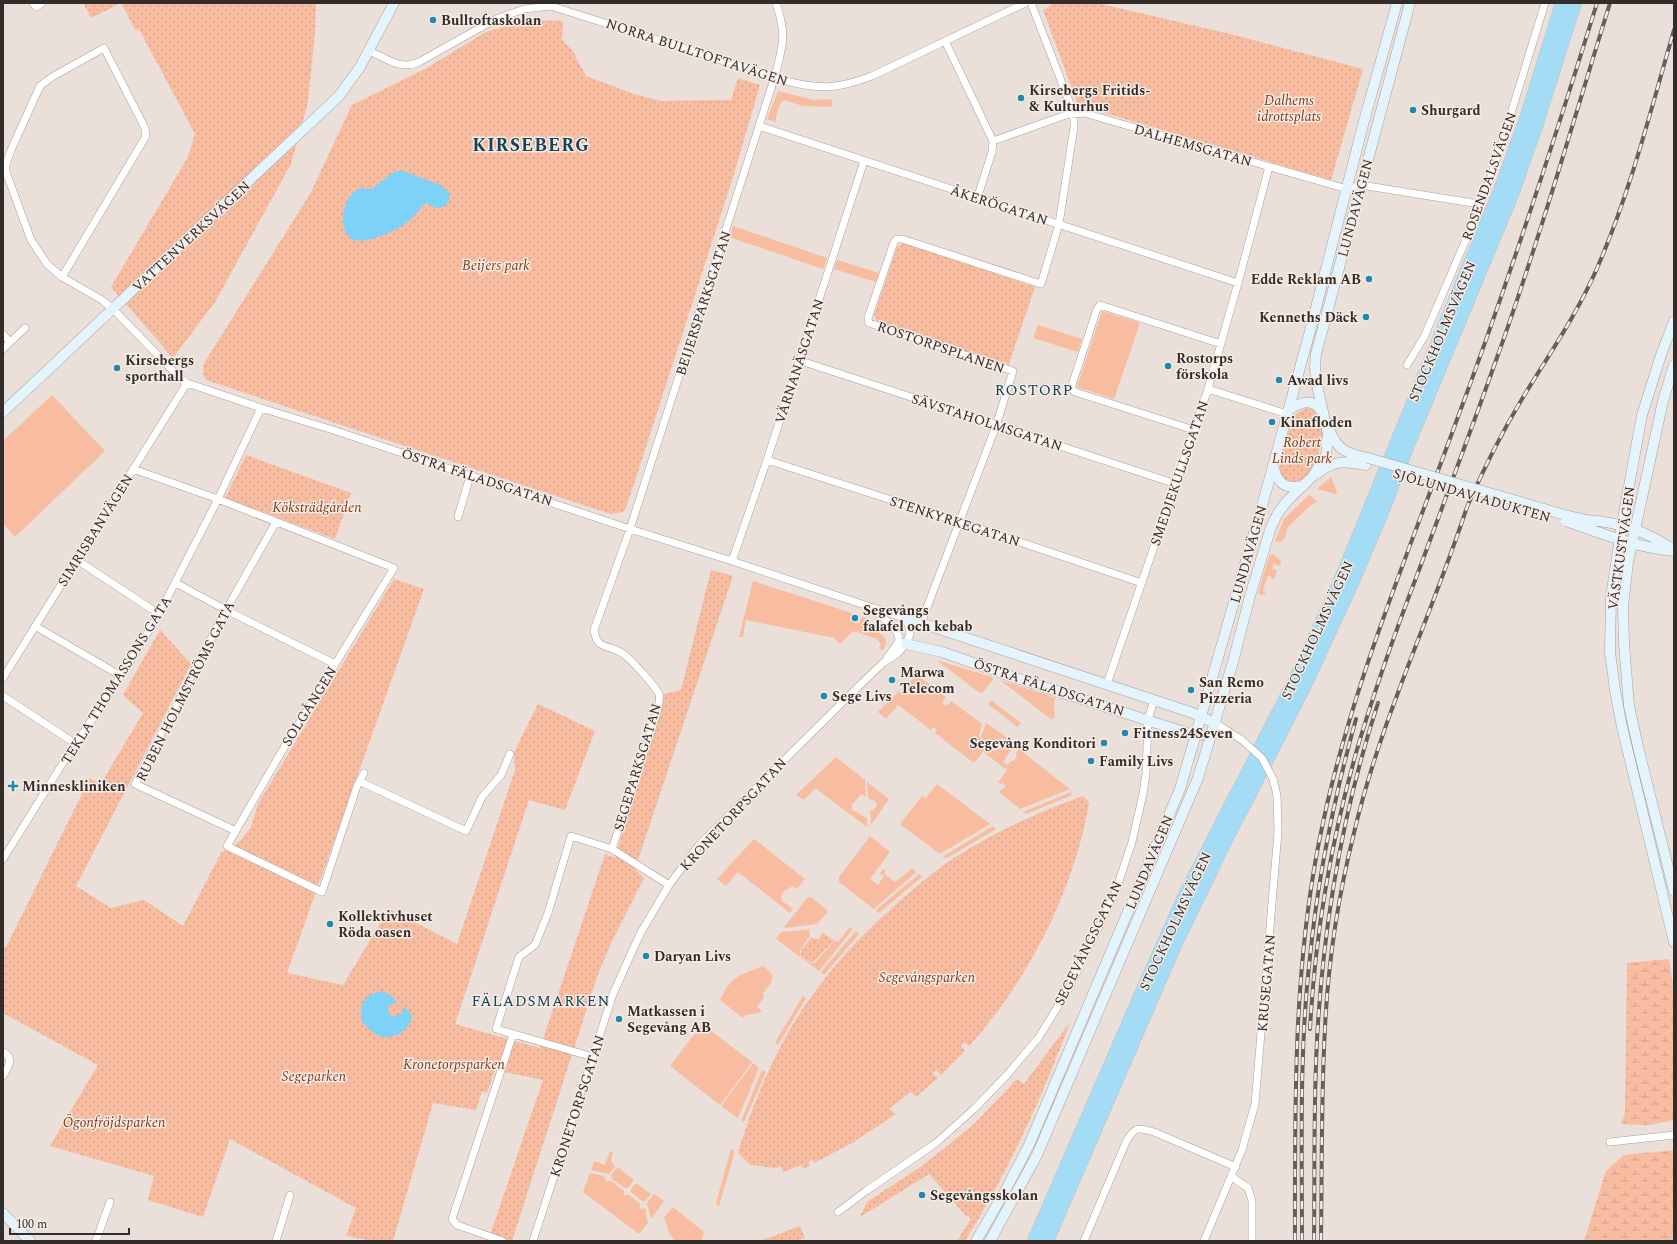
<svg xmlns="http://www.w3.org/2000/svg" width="1677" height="1244" font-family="Spectral,serif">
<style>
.grass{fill:#f8bca0}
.wetland{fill:url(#wetland-marsh)}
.park{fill:url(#park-dots)}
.water{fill:#7fd2f7}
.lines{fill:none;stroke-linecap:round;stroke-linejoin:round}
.street-casing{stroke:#aa9f99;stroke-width:8}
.secondary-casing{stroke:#aa9f99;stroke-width:11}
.highway-casing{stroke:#c2c0bf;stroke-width:14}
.street{stroke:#fff;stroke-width:7}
.secondary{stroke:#e4f4fc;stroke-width:10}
.highway{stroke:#a4dcf6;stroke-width:13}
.rail-casing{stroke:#655e5b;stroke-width:4}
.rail{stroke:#f8ece6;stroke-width:2.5;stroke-dasharray:8;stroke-linecap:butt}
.street-bridge-casing{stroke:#aa9f99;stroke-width:8;stroke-linecap:butt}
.secondary-bridge-casing{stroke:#aa9f99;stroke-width:11;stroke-linecap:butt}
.street-bridge{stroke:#fff;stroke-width:7}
.secondary-bridge{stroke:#e4f4fc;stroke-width:10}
.poi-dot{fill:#1d8ab0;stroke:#f8ece6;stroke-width:1.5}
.labels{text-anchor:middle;stroke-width:3;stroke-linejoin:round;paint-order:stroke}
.poi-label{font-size:14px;font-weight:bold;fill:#322d2b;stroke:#f8ece6;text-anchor:start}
.street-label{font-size:14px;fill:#322d2b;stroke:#f8ece6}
.park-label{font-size:14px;font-style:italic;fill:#7b3c18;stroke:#f8ece6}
.neighbourhood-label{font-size:15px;letter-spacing:1px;fill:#124356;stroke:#f8ece6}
.district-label{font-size:18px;font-weight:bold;letter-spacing:1px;fill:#124356;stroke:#f8ece6}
</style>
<defs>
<pattern id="wetland-marsh" width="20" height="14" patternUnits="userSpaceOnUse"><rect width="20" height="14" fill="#f8bca0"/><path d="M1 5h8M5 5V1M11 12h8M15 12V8" fill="none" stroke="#d5a28a"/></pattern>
<pattern id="park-dots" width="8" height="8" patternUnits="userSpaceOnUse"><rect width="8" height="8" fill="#f8bca0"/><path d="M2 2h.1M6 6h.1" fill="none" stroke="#d5a28a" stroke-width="1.8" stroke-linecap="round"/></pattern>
</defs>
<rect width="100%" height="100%" fill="#ebdfd9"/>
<path class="grass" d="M778,91L814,100L832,99V107L803,106L784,100L779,106L775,122L767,119Z
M733,226L827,258L823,269L729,237Z
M837,260L879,273L876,282L834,269Z
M1102,311L1140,323L1114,399L1077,387Z
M1038,325L1082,339L1078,352L1033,338Z
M52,395L105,451L15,537L3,524V441Z
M1331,477L1337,492L1336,494L1317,489Z
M1309,495L1318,502L1312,504L1288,527L1284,540L1278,542L1275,541L1284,519Z
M1270,554H1273L1281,561L1280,566L1274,564L1272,569L1277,570L1274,579L1268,575L1263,590L1266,594L1261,595L1258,593Z
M753,581L852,613L850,620L859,623L862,617L866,618L884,637L886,640L885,647L882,650L879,648L881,644L877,639L853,631L840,644L834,638L746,620L743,637H739Z
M936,660L992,677L993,680L983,692L980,693Z
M917,675L946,697L942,703L947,706L951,701L982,724L979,736L986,748L974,763L935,733L937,730L933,727L931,730L898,705L886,719L878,712L899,691L902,693L904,691L903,689Z
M1000,680L1056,698L1054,702L1055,716L1052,720Z
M991,700L1021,723L1017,727L988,704Z
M986,723L1009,739C1003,745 999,747 992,748L984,742L981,736Z
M1010,740L1017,746L1015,748L1013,747L1003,762L1007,765L1011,761H1014L1017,757L1016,754L1019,748L1026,753L1025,754L1070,789L1020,809L999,792L1006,786L1003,783L1001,784L998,782L1007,770L985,753L988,749L995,751L1006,745Z
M836,757L865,780L866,797L861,794L852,805V810L867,818V827L815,788L804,800L796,795Z
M867,782L889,799L871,825L870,811L874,810L877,806C876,799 872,801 868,798Z
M937,784L990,824L940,854L900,824L922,796L926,798Z
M1071,792L1072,795L1026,814L1023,812Z
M993,826L996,829L947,858L942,857Z
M870,836L890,852L870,879L878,885L884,876L880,873L883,869L886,871L884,874L895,882L912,869L916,872L874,909L839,882V877Z
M754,839L805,879L797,889L793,886L784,891L781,896L782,901L793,909L790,913L738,872L726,886L717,879Z
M919,874L922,877L879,913L876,910Z
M808,897H811L826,909L828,912L817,924L785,928V926Z
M850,927L853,929L819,971L776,939L781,932L811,929L809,931L810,936L800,950V955L810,963H815L835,940L838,942Z
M856,931L859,934L824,975L821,972Z
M763,966C778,977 773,980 763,993L764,997L757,1007L762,1011L759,1013L746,1015L743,1018L720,1000C731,976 740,975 763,966Z
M803,996L806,998L778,1045L775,1042Z
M702,1024L752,1062L720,1105L670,1066Z
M753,1063L759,1068L738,1118L721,1106Z
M762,1070L766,1072L744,1122L741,1121Z
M731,1149L735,1151L719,1206L716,1203Z
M610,1151L613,1152L611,1161L615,1166L609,1174L591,1170L594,1161L605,1165Z
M619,1168L634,1180L628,1188H625L612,1179L611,1175L616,1169Z
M590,1173L604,1176L606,1181H611L624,1191V1195H629L640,1204V1209L645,1208L648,1223L639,1234L583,1192Z
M636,1183L651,1194L645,1201H642L631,1192V1189Z
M654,1194L664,1201L651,1219L647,1203Z
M673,1207L704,1232L701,1241H675L669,1233L664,1217Z"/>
<path class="wetland" d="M1669,959L1674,991V1120L1649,1125L1621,1124L1625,1113L1627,963Z
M1674,1150V1241H1584L1606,1171L1624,1155Z"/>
<path class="park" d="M83,3H316L315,32L308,102L291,164L215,302L173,358L111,287L188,157L195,134L139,29L136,31L121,3L91,18Z
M1054,3H1097L1230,34L1363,69L1331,180L1078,105L1043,10Z
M527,20L563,21L562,40L572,50L586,76L634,94L660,101L731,100L738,78L760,85L734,174L634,484L624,512L611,514L580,504L206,380L203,375V365L310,194L352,105L425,69L486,32Z
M903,243L1035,287L1008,367L878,324L874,315L897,247Z
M1306,408C1342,411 1311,500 1285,479C1281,475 1279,470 1280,465C1281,450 1290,430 1294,415Z
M246,455L351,493L335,539L225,498Z
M711,570L733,576L635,869L644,878L611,943L597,977L512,1241H488L543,1080L495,1070L487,1093L482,1091L476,1110L433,1103L393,1241H373L346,1236L356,1208L230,1139L203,1217L148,1200L154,1176L50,1146L98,1065L3,1013V947H6L90,778L100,785L143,713L123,695L160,630L191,664L76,886L111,908L144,900L183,926L221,853L240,841L251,827L258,804L394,579L424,589L287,973L343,985L389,909L457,944L515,770L514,752L538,704L595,731L565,810L529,800L455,1024L540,1048L605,854L615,858L664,694L681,690Z
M1083,796L1089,802C1076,886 1027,983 969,1046L964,1042L961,1046L965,1051L941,1075L936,1070L933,1073L934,1075L938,1078L916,1097L911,1092L889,1109L896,1114L852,1143L814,1163L813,1160L808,1162L810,1166L803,1169L801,1165L783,1172L781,1166L776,1168L750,1165L738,1153C753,1101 779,1041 811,997C838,959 872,924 908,894C921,883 933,872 948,862C990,834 1036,813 1083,796Z
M823,933L834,940L814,962H810L801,955V950L811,938L819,939Z
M1070,1022C1042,1098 1008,1172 965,1241H957L971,1219L968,1216L967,1217L929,1174L860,1217L867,1202L922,1166L973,1125L1017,1079L1024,1084Z
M800,1226L805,1238L796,1241H760Z"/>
<path class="water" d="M401,170L442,186L450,194C449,209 437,212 427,203C420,207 418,213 412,218C403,228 369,244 355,240C335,235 342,192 362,188C365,188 369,189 372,189L392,173Z
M382,991L389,994L398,1003L388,1005V1012L393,1017L402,1013L403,1006L412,1015C411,1030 393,1041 379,1036C372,1033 367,1027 362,1022C359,1004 363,995 382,991Z"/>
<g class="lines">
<g class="street-casing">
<path id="street" d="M33,3L36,7L42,3
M945,41L993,141L992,152L977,199
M369,51C386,58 401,71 419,62L496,19L524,9L551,6L790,82C823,90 840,88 872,76L1025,3
M759,126L1238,283
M993,141L1066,115L1084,113L1347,189L1361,185L1479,204
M62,277L146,136L145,128L104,48L52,77L40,86L11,150L6,164V172L31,240L47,264L62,277L102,300L113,309L181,379L187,383L261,408L333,430L630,529L732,561L901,617L908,623L910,634L906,644L898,653L883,663L862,683L749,795L699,845L669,885L640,934L613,994L533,1241
M3,334L10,342
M3,349L25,328
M798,360L1176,484
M1407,365L1424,337L1468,235L1490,179L1508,123L1545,3
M1208,389L1287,414
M1194,430L1075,392L1071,388L1097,309L1100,305L1221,344
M767,460L960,522L1142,583
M133,469L218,499L394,568L282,751L227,846L322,892L357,786L364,773
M458,517L470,476
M77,560L159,614
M732,561L767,460L864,161
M176,583L226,610L335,664
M869,608C880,616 899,626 899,641L906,644
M921,623L996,426L1013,371L869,323L868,318L894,242L897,239H902L1041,284L1059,224L1074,127V114L1031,3
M35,626L121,676
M887,658L899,641
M3,678L187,383
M1107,684L1208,389L1238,283L1269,167
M3,696L76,744
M1215,723L1242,740
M1212,734H1231
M361,782L466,831L482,797L501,775L510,754
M236,831L135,784L226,610L276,522
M612,849L656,716C657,710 661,700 659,694C656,687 629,657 622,653C608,644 597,651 594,630L630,529L775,76C783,45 787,35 776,3
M3,859L61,766L121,676L159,614L218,499L261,408
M3,1052C15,1058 8,1067 3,1076
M593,1057L496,1029L519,957L535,945L548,913L571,836L612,849L669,885
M1610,1142L1674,1135
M1232,1177L1248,1188L1252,1201V1241
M838,1212L866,1191L936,1143L974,1109L1006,1076L1039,1037L1068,990L1115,893L1132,842L1143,794L1146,773L1148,720L1154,700
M96,1241L110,1202
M276,1241L290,1195
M503,1241L457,1225L452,1219L513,1034
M1084,1241L1126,1142C1134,1127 1138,1127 1154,1132L1236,1167
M1204,1241L1242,1150L1255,1104L1278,832L1277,795L1273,779"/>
</g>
<g class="secondary-casing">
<path id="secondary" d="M1674,321L1661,355L1642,415L1622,524L1611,597L1610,652L1615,690L1622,727L1674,942
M1674,365L1663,401L1628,562L1623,607L1624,644L1629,706L1639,751L1674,891
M1288,410C1301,402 1312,397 1322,412
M3,412L339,96L360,67L394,3
M1329,429C1337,450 1347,454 1368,458
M1273,465C1277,483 1285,490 1303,486
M1318,473C1333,460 1347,461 1366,465
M1586,520C1620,522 1646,531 1674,550
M1583,527C1614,538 1642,548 1674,551
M905,619H909L1193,713L1215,723
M906,644L942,652L1013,677L1187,733L1196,735H1201
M3,1213L30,1241
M976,1241L1004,1193L1029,1145L1180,789L1267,488L1310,331L1364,121L1397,3
M990,1241L1037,1155L1198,778L1233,662L1250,596L1271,527L1278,513L1287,501L1313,476L1326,455L1328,434L1316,381L1315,367L1316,354L1410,3"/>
</g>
<g class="highway-casing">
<path id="highway" d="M1034,1241L1142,992L1185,895L1296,678L1336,591L1501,188L1526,119L1562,3
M1047,1241L1175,945L1224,844L1305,685L1353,581L1383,510L1407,447L1513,192L1537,123L1575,3"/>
</g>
<use href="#street" class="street"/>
<use href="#secondary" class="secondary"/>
<use href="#highway" class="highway"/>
<g class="rail-casing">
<path id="rail" d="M1310,1029C1315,936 1331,842 1356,753C1374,691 1396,630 1419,570C1446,497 1473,425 1499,352C1540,237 1574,119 1610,3
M1295,1241C1295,1107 1293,974 1319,842C1347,698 1405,562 1455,425C1507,286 1553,145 1597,3
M1302,1241C1302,1146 1299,1051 1310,957C1318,876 1334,798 1356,719
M1314,1241C1315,1169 1313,1096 1318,1023C1325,915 1344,807 1378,703
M1321,1241C1322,1170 1321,1099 1325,1028C1328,963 1338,897 1354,833C1380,721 1431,617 1467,507C1483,470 1501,434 1522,399C1548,356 1578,313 1598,266C1631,190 1651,109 1674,30"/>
</g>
<use href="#rail" class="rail"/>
<g class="street-bridge-casing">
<path id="street-bridge" d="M1242,740L1262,758L1273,779"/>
</g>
<g class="secondary-bridge-casing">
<path id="secondary-bridge" d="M1368,458L1565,515L1586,520
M1566,521L1583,527"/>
</g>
<use href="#street-bridge" class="street-bridge"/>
<use href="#secondary-bridge" class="secondary-bridge"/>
</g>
<g class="poi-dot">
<circle cx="433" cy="20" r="4"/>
<circle cx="1021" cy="98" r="4"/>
<circle cx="1413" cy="110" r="4"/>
<circle cx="1369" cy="279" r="4"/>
<circle cx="1366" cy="317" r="4"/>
<circle cx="1168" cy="366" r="4"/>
<circle cx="117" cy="368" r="4"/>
<circle cx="1279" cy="380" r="4"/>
<circle cx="1272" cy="422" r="4"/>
<circle cx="855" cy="618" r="4"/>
<circle cx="892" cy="680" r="4"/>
<circle cx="1191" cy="690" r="4"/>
<circle cx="824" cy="696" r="4"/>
<circle cx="1125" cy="733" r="4"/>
<circle cx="1104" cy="743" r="4"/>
<circle cx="1091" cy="761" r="4"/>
<path d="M11 780h4v4h4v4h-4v4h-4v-4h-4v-4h4z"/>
<circle cx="330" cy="924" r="4"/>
<circle cx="646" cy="956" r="4"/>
<circle cx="619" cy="1019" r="4"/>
<circle cx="922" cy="1195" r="4"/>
</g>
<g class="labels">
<g class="poi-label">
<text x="441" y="25">Bulltoftaskolan</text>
<text x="1029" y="95">Kirsebergs Fritids-<tspan x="1029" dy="16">&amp; Kulturhus</tspan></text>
<text x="1421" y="115">Shurgard</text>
<text x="1361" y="284" text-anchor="end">Edde Reklam AB</text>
<text x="1358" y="322" text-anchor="end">Kenneths Däck</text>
<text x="1176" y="363">Rostorps<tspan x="1176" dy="16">förskola</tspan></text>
<text x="125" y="365">Kirsebergs<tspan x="125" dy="16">sporthall</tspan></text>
<text x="1287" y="385">Awad livs</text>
<text x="1280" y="427">Kinafloden</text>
<text x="863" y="615">Segevångs<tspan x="863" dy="16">falafel och kebab</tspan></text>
<text x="900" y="677">Marwa<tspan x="900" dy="16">Telecom</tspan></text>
<text x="1199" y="687">San Remo<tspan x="1199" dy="16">Pizzeria</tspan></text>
<text x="832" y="701">Sege Livs</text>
<text x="1133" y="738">Fitness24Seven</text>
<text x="1096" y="748" text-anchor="end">Segevång Konditori</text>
<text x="1099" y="766">Family Livs</text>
<text x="22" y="791">Minneskliniken</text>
<text x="338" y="921">Kollektivhuset<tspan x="338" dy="16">Röda oasen</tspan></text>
<text x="654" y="961">Daryan Livs</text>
<text x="627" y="1016">Matkassen i<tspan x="627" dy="16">Segevång AB</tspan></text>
<text x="930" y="1200">Segevångsskolan</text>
</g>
<g class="street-label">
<text transform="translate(697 52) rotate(18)" y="5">NORRA BULLTOFTAVÄGEN</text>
<text transform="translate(1193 145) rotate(16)" y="5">DALHEMSGATAN</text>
<text transform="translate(1489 176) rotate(-70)" y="5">ROSENDALSVÄGEN</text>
<text transform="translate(999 205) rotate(18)" y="5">ÅKERÖGATAN</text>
<text transform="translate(1355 208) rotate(-75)" y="5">LUNDAVÄGEN</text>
<text transform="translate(191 236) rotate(-43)" y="5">VATTENVERKSVÄGEN</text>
<text transform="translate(703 303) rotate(-72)" y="5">BEIJERSPARKSGATAN</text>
<text transform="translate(1442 331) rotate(-67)" y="5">STOCKHOLMSVÄGEN</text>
<text transform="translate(941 347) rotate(19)" y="5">ROSTORPSPLANEN</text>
<text transform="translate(799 361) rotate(-72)" y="5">VÄRNANÄSGATAN</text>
<text transform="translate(987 422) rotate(18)" y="5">SÄVSTAHOLMSGATAN</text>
<text transform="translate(1179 473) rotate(-71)" y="5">SMEDJEKULLSGATAN</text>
<text transform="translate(477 477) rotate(18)" y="5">ÖSTRA FÄLADSGATAN</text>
<text transform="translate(1472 495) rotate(16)" y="5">SJÖLUNDAVIADUKTEN</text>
<text transform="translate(955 521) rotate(18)" y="5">STENKYRKEGATAN</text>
<text transform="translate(95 530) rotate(-58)" y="5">SIMRISBANVÄGEN</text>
<text transform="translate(1621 548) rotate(-82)" y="5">VÄSTKUSTVÄGEN</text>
<text transform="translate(1248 554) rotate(-74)" y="5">LUNDAVÄGEN</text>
<text transform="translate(1317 630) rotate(-65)" y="5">STOCKHOLMSVÄGEN</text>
<text transform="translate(116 680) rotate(-58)" y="5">TEKLA THOMASSONS GATA</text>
<text transform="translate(1049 687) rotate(18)" y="5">ÖSTRA FÄLADSGATAN</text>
<text transform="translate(185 691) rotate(-63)" y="5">RUBEN HOLMSTRÖMS GATA</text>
<text transform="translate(309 706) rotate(-58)" y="5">SOLGÅNGEN</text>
<text transform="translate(637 767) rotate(-73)" y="5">SEGEPARKSGATAN</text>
<text transform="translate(733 814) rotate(-47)" y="5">KRONETORPSGATAN</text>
<text transform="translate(1149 862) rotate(-67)" y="5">LUNDAVÄGEN</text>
<text transform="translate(1175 921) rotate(-65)" y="5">STOCKHOLMSVÄGEN</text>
<text transform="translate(1088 943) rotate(-64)" y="5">SEGEVÅNGSGATAN</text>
<text transform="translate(1266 983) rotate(-85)" y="5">KRUSEGATAN</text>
<text transform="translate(577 1106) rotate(-72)" y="5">KRONETORPSGATAN</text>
</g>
<g class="park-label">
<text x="1289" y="105">Dalhems<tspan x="1289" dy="16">idrottsplats</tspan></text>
<text x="496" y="270">Beijers park</text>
<text x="1302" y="447">Robert<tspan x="1302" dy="16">Linds park</tspan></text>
<text x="317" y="512">Köksträdgården</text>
<text x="927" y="982">Segevångsparken</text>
<text x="454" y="1069">Kronetorpsparken</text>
<text x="314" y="1081">Segeparken</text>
<text x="114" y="1127">Ögonfröjdsparken</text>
</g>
<g class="neighbourhood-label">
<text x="1034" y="395">ROSTORP</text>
<text x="541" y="1006">FÄLADSMARKEN</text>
</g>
<g class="district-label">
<text x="531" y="151">KIRSEBERG</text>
</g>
</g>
<rect width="1677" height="1244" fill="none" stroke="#322d2b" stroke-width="8"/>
<path d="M10 1228v6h119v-6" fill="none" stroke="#322d2b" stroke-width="2"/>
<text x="16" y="1228" font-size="12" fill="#322d2b" stroke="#f8ece6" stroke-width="3" paint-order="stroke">100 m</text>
</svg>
